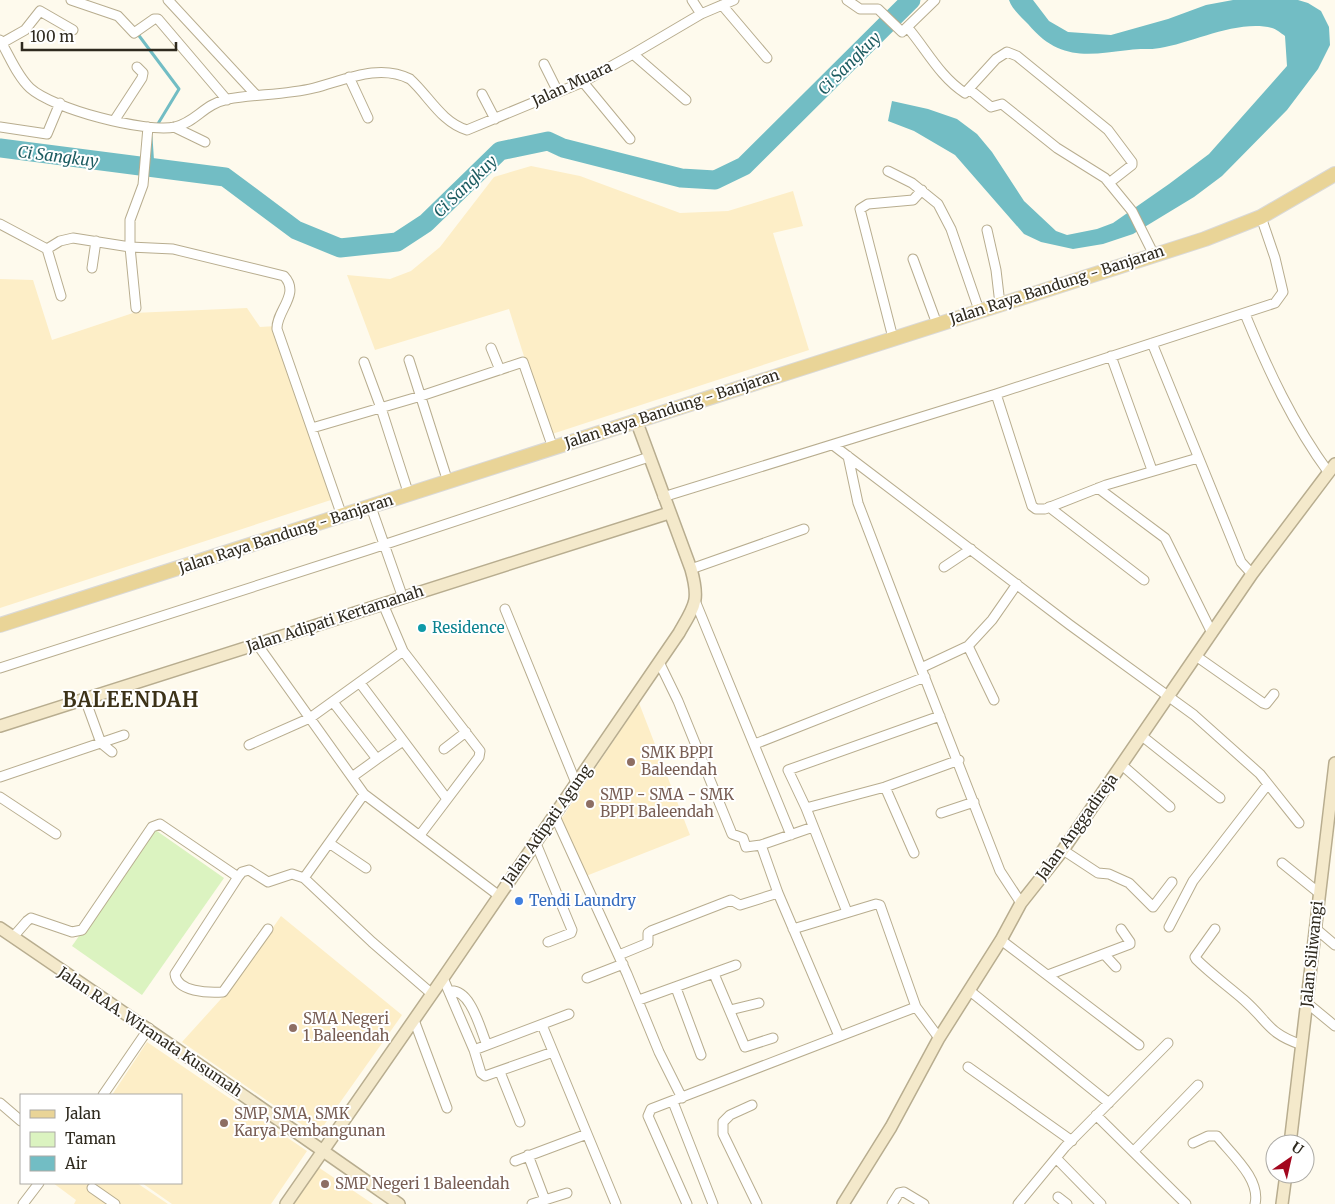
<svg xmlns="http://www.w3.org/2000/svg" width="1335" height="1204" font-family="Merriweather,serif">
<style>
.built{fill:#fdeec7}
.green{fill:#dbf3c0}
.water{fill:#72bdc4}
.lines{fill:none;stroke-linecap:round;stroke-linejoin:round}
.stream{stroke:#72bdc4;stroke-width:3}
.river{stroke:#72bdc4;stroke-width:19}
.minor-casing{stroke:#b8ad8f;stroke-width:11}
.secondary-casing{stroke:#b8ad8f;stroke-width:14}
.primary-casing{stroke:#dad9d7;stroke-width:16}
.minor{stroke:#fff;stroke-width:9}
.secondary{stroke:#f4e9cb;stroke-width:11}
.primary{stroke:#e9d497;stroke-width:14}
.culture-dot{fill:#0f9aa8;stroke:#fff;stroke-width:2}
.education-dot{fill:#8d6e63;stroke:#fff;stroke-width:2}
.shop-dot{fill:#3f7fe0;stroke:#fff;stroke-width:2}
.labels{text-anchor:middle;stroke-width:4;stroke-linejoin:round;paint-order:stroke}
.street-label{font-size:15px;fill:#2f2a1f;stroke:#fff}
.culture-label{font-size:15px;fill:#0d838f;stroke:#fff;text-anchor:start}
.education-label{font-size:15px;fill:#785e54;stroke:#fff;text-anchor:start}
.shop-label{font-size:15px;fill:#366cbe;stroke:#fff;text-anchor:start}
.water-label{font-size:16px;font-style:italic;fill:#1d5c61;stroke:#fff}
.district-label{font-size:20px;font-weight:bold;letter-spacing:1px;fill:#3c3218;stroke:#fff}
</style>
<rect width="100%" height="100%" fill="#fefaed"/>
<path class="built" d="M531,166L580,176L680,213L728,211L793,191L803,226L773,233L809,350L549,435L509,309L375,350L347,275L390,279L411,271L440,247L494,177Z
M0,279L33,280L52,340L133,313L247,308L260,327L276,326L337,498L0,608Z
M639,703L690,835L586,876L560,821Z
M281,916L402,1015L317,1135L182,1042L230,989Z
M147,1042L307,1151L271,1204H172L142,1183H181V1095H112Z
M318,1167L373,1204H293Z
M53,1183H137L168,1204H74L76,1200Z"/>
<path class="green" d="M154,829L224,878L142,995L72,946Z"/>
<path class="water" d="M1009,0H1033L1049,21L1068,32L1111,35L1168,19L1206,5L1233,0H1298L1308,3L1321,11L1329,27L1330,45L1318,69L1287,110L1222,176L1194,197L1133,234L1103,244L1073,249L1041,242L1024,234L955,155L914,131L888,121L892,101L928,109L957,119L977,134L992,152L1024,201L1056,231L1067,235L1097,229L1113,223L1169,184L1209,154L1287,66L1285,36C1281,33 1276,29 1272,28C1238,19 1192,43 1160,48C1150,50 1139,48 1129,50C1087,55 1059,61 1028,24C1021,17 1012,9 1009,0Z"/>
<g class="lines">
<path class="stream" d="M137,33L179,89L156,127
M151,137L153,168"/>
<path class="river" d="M0,148L225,177L296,230L340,248L397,242L426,223L500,151L548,141L563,148L681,178L715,180L744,166L911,0"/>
<g class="minor-casing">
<path id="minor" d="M71,0L118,16L134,33L154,19H158L227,100
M168,0L256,95
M692,0L701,14
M847,0L860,9H878L902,32L935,0
M722,5L767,58
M908,28C926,49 940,77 965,93L996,59L1007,52L1017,56L1108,130L1132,162V165L1109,183
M0,40C9,55 17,76 30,88C53,109 145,133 175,127C196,122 204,104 228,99C256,94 286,95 314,88C345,80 379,63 410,79C429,96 441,122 467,130L583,82L633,54L701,14L734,0
M2,43L25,30L40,11L73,30
M633,54L686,100
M544,64L558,92
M349,77L368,118
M583,82L630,139
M969,89L991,107L1002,104L1057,148L1105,178L1132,211L1154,255
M482,94L495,119
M114,121L142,78L143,73L137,67
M0,127L47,134L60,103
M174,127L205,142
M888,171L912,183L938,204L951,229L979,310
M0,224L47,249L60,241L73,238L130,247L173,249L284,276C301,294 276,311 277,329L342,516
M987,230L996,270L1000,304
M47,249L61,296
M913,259L937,324
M92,268L96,241
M136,308L130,247V220L143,185L148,127
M1245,314C1268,370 1293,424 1329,473
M893,338L860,209L868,204L913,200L922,190
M1152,343L1241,562L1252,574
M491,348L500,370
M1111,356L1152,470
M409,360L448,482
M364,362L381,408L409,495
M996,394L1032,506L1036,509H1045L1106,485L1198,458
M312,428L421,396L523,362L553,448
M833,445L1070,625L1194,715L1260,774L1299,823
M848,456L858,503L921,668L1000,871L1021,903
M1098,488L1165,538L1212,633
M663,497L996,394L1275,303L1283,292L1275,258L1261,217
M371,507L403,598
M1049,507L1144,580
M944,567L971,549
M691,569L804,529
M696,603L791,835
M383,604L403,651L480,751L479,757L420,835
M505,609L576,783
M257,644L364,794L498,895
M968,646L994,700
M1196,656L1263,703L1266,704L1274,694
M659,662L678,701L732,834L743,838L746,847L761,845
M0,668L368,550L649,457
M921,668L968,646L992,620L1017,584
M360,683L447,799
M85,699L101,743L112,752
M333,702L377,759L352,777
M1142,736L1220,798
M755,744L925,677
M249,745L310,718L403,651
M444,749L466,732
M377,759L403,741
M1122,765L1170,807
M0,777L124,735
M885,787L914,853
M0,797L56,834
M806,808L885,787L959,760
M941,813L974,802
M554,814L627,974L659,1052L682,1098
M813,827L761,845L778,893L839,1036
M535,841L572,930L571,933L548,942
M329,843L366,868
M1063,850L1098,873L1109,874L1129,883L1153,907L1172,882
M1282,863L1319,893
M238,877L175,974C177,992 208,993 223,992L268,929
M304,878L364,794
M847,912L806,808L788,770L940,716
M1169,927L1193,881L1268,784
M1315,928L1335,945
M793,929L876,904L880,905L916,1007L939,1038
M1215,929L1195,957L1196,959C1211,974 1228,986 1244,1000C1269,1022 1267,1033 1302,1045
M13,937L27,921L31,918L72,932L82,930L152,827L160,824L238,877L242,872L249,870L268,882L292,874L304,878L372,942L432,994
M1001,940L1139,1045
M1104,954L1116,967
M619,955L648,943V933L651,931L731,900L740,905L778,893
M714,974L745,1047L773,1038
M1048,975L1130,944V942L1121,929
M443,978L474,1050L569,1014
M587,978L623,964
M676,988L701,1055
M449,991C471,988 480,1029 487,1045
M970,991L1109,1103
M639,1000L736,965
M1307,1003L1335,1026
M730,1010L759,1003
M414,1020L447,1108
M542,1025L616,1204
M474,1050L481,1073L485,1076L553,1052
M968,1067L1072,1141
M500,1072L520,1122
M103,1095L149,1028
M673,1102L713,1204
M0,1103L21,1121
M752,1105L730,1115L723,1122V1134L757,1204
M1096,1115L1186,1204
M1193,1143L1208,1136H1217C1231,1154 1261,1179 1255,1204
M1134,1151L1198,1085
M528,1155L545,1200
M1056,1158L1101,1204
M515,1161L587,1134
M92,1188L115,1204
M1058,1197L1067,1204
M23,1204L39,1183
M532,1204L567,1193
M687,1204L648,1116L651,1109L916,1007
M892,1204L899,1193L904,1192L924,1204
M1018,1204L1065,1147L1168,1043"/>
</g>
<g class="secondary-casing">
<path id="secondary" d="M0,726L669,513
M0,928C134,1019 266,1111 399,1204
M1290,1144L1335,763
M286,1204L443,978L679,633C695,605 700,601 691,569L636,420
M843,1204L891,1127L939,1038L1001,940L1021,903L1063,850L1252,574L1335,464
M1282,1204L1286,1174"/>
</g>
<g class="primary-casing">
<path id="primary" d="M0,625L1205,239L1261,217L1335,174"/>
</g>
<use href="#minor" class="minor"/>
<use href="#secondary" class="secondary"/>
<use href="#primary" class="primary"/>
</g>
<circle class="culture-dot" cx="422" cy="628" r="5"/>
<g class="education-dot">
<circle cx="631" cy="762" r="5"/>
<circle cx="590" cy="804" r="5"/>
<circle cx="293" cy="1028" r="5"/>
<circle cx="224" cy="1123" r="5"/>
<circle cx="325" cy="1184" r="5"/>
</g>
<circle class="shop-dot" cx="519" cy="901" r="5"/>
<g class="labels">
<g class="street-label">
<text transform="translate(572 84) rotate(-25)" y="5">Jalan Muara</text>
<text transform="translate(1057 285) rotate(-18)" y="5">Jalan Raya Bandung - Banjaran</text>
<text transform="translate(672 409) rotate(-18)" y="5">Jalan Raya Bandung - Banjaran</text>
<text transform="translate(286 534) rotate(-18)" y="5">Jalan Raya Bandung - Banjaran</text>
<text transform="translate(335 619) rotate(-18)" y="5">Jalan Adipati Kertamanah</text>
<text transform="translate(547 825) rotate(-55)" y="5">Jalan Adipati Agung</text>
<text transform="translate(1077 827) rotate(-54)" y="5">Jalan Anggadireja</text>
<text transform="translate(1312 954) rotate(-84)" y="5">Jalan Siliwangi</text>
<text transform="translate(150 1032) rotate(34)" y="5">Jalan RAA. Wiranata Kusumah</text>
</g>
<g class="culture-label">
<text x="432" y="633">Residence</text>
</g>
<g class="education-label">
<text x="641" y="758">SMK BPPI<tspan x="641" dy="17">Baleendah</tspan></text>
<text x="600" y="800">SMP - SMA - SMK<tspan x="600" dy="17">BPPI Baleendah</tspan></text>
<text x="303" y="1024">SMA Negeri<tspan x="303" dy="17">1 Baleendah</tspan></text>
<text x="234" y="1119">SMP, SMA, SMK<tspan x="234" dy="17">Karya Pembangunan</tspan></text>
<text x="335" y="1189">SMP Negeri 1 Baleendah</text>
</g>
<g class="shop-label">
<text x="529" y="906">Tendi Laundry</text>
</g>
<g class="water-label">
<text transform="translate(849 63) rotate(-45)" y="6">Ci Sangkuy</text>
<text transform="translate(58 156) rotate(7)" y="6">Ci Sangkuy</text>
<text transform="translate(465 186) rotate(-44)" y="6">Ci Sangkuy</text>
</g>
<g class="district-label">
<text x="131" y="707">BALEENDAH</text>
</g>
</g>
<rect x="20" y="1094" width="162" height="90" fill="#ffffff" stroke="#acaaa5"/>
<rect x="30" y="1110" width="25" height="8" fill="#e9d497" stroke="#acaaa5"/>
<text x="65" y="1119" font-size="15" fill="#2f2a1f">Jalan</text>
<rect x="30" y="1132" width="25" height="15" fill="#dbf3c0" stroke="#acaaa5"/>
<text x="65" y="1144" font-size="15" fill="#2f2a1f">Taman</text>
<rect x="30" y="1156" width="25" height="15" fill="#72bdc4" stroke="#acaaa5"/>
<text x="65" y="1169" font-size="15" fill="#2f2a1f">Air</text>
<g transform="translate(1290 1159) rotate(34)"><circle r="24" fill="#ffffff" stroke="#acaaa5"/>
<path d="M0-4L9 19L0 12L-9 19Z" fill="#a3071e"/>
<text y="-8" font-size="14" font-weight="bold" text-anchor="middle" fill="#2f2a1f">U</text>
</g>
<path d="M22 42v8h154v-8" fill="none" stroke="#2f2a1f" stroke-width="2.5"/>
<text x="30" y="42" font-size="15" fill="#2f2a1f" stroke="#ffffff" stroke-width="4" paint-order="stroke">100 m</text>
</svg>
